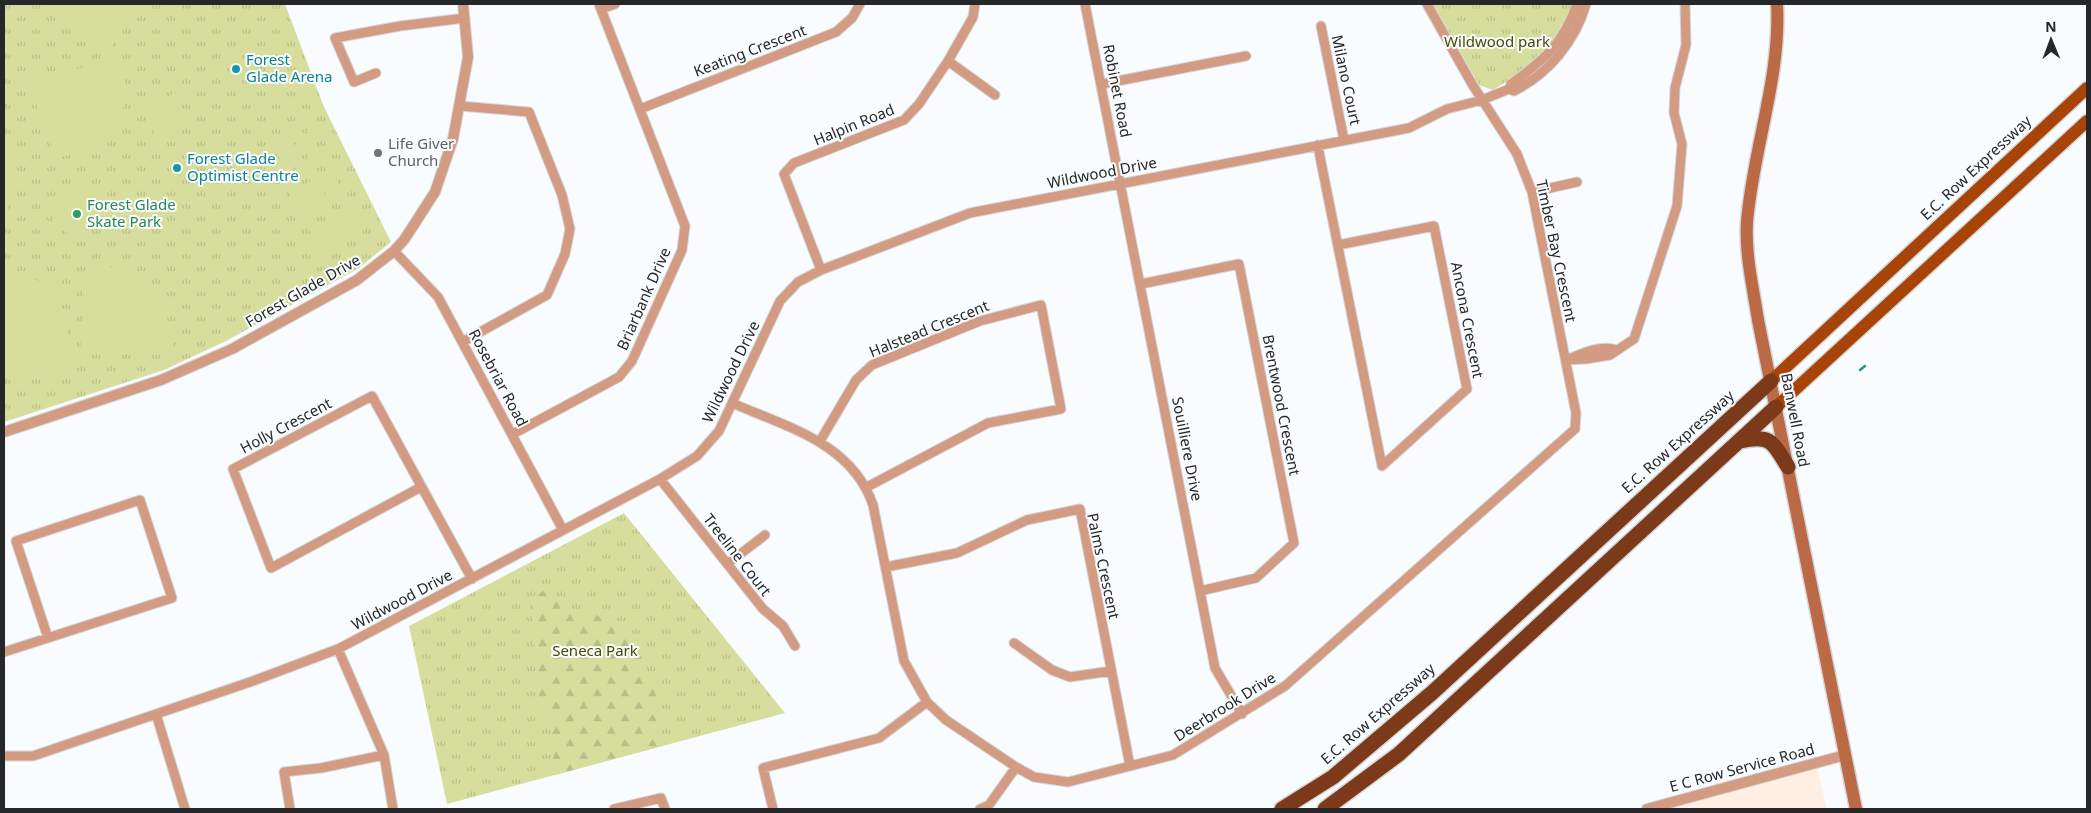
<svg xmlns="http://www.w3.org/2000/svg" width="2091" height="813" font-family="'Noto Sans',sans-serif">
<style>
.industrial{fill:#feefe2}
.grass{fill:url(#grass-tufts)}
.forest{fill:url(#forest-firs)}
.pitch{fill:#d7de9d}
.lines{fill:none;stroke-linecap:round;stroke-linejoin:round}
.stream{stroke:#2e8e91;stroke-width:2.5}
.minor-casing{stroke:#d3d6d8;stroke-width:11}
.tertiary-casing{stroke:#d3d6d8;stroke-width:12}
.secondary-casing{stroke:#d3d6d8;stroke-width:15}
.primary-casing{stroke:#d3d6d8;stroke-width:15}
.motorway-casing{stroke:#d3d6d8;stroke-width:18}
.minor{stroke:#d49b83;stroke-width:9}
.tertiary{stroke:#d49b83;stroke-width:10}
.secondary{stroke:#bc6a45;stroke-width:12}
.primary{stroke:#a84408;stroke-width:12}
.motorway{stroke:#7d3a1a;stroke-width:15}
.culture-dot{fill:#0f9aa8;stroke:#f9fcff;stroke-width:2}
.worship-dot{fill:#6b7280;stroke:#f9fcff;stroke-width:2}
.leisure-dot{fill:#2e9e5b;stroke:#f9fcff;stroke-width:2}
.labels{text-anchor:middle;stroke-width:4;stroke-linejoin:round;paint-order:stroke}
.park-label{font-size:15px;fill:#474a04;stroke:#f9fcff}
.street-label{font-size:15px;fill:#252728;stroke:#f9fcff}
.culture-label{font-size:15px;fill:#0d838f;stroke:#f9fcff;text-anchor:start}
.worship-label{font-size:15px;fill:#5b616d;stroke:#f9fcff;text-anchor:start}
.leisure-label{font-size:15px;fill:#27864d;stroke:#f9fcff;text-anchor:start}
</style>
<defs>
<pattern id="grass-tufts" width="24" height="20" patternUnits="userSpaceOnUse" patternTransform="scale(1.25)"><rect width="24" height="20" fill="#d7de9d"/><path d="M3 7l-1-3M5 7V3M7 7l1-3M15 17l-1-3M17 17v-4M19 17l1-3" fill="none" stroke="#b8be87"/></pattern>
<pattern id="forest-firs" width="22" height="20" patternUnits="userSpaceOnUse" patternTransform="scale(1.25)"><rect width="22" height="20" fill="#d7de9d"/><path d="M5 1l3.5 6h-7zM16 11l3.5 6h-7z" fill="#b8be87"/></pattern>
</defs>
<rect width="100%" height="100%" fill="#f9fcff"/>
<path class="industrial" d="M1817,767L1827,809H1660Z"/>
<path class="grass" d="M4,4H285L324,107L391,242L359,268L226,341L164,370L4,422Z
M1432,4H1573L1559,37L1527,69L1493,90L1479,85Z
M624,513L785,713L447,804L409,626Z"/>
<path class="forest" d="M551,587L563,610C593,612 606,615 629,635L630,642L639,653L656,689L662,746L555,775L549,718L540,706L530,598Z"/>
<path class="pitch" d="M51,4H133L129,21L111,48Z
M120,62L128,94L119,119L108,139L86,151L57,158L39,116L30,77Z
M175,93L190,122L158,140L142,111Z
M312,127L319,141L313,144L306,131Z
M303,132L310,146L304,149L296,135Z
M291,138L298,152L292,155L285,141Z
M280,144L288,158L281,161L274,147Z
M321,145L329,159L322,162L315,149Z
M271,149L278,162L272,166L265,152Z
M4,151H10L15,160L4,230Z
M312,151L319,164L313,167L306,154Z
M301,157L308,170L302,174L295,160Z
M290,163L297,176L291,179L284,166Z
M281,167L288,181L282,184L274,171Z
M331,169L344,193L332,199L320,175Z
M316,178L329,202L317,208L305,184Z
M300,186L313,210L302,216L289,192Z
M77,187L101,202C100,213 89,235 78,239L58,228L53,221L68,192Z
M351,207L363,231L352,237L339,213Z
M335,215L348,239L336,245L324,221Z
M320,223L333,247L322,253L309,229Z
M101,267L131,268L157,291L173,334L174,355L87,353L81,345L85,272Z
M11,275L50,283L65,313L73,373L4,371V277Z"/>
<g class="lines">
<path class="stream" d="M1860,370L1865,366"/>
<g class="minor-casing">
<path id="minor" d="M1085,4L1215,668L1242,714
M601,9L615,4
M1321,26L1344,140
M948,61L995,95
M376,73L354,82L335,38L400,26L465,18
M1102,84L1246,56
M1509,89L1511,84C1544,60 1563,44 1577,4
M460,106L529,112L562,195L570,229L565,254L547,295L464,341
M640,109L836,32L852,18L860,4
M1318,145L1320,157L1382,466L1467,389L1434,226L1338,245
M1532,192L1577,182
M394,251L438,297L563,530
M821,270L784,174L794,163L904,120L919,104L948,61L973,17L975,4
M1141,284L1239,264L1294,543L1256,578L1200,591
M1571,358C1585,352 1601,345 1617,350
M1566,360L1586,359L1610,355L1634,339L1677,206L1682,144L1674,113L1675,88L1686,45L1685,4
M732,403C787,427 852,443 873,505L904,661L927,702L946,720L1016,767L1034,777L1068,782L1173,755L1285,686L1575,429L1576,413L1532,192L1517,154L1472,84L1427,4
M513,434L619,377L632,361L682,250L685,226L599,4
M820,441L856,380L872,365L980,321L1041,305L1061,409L988,423L867,487
M660,479L763,609L783,626L795,646
M421,487L271,568L233,469L372,396L472,579
M727,564L765,535
M886,567L957,553L1027,520L1080,509L1130,766
M1014,643L1052,670L1070,677L1111,671
M338,649L384,755L393,809
M4,652L172,598L140,500L16,541L48,638
M156,714L185,809
M4,756H33L253,681L338,649L660,479L697,456L719,431L780,301L798,282L821,270L970,213L1409,128L1447,109L1482,100L1509,89L1514,91C1549,73 1575,42 1586,4
M290,809L284,772L321,768L384,755
M614,809L661,798L665,809
M773,809L763,768L879,738L927,702
M980,809L989,805L1016,767"/>
</g>
<g class="tertiary-casing">
<path id="tertiary" d="M4,432L161,380L232,349L357,280L394,251L404,240L435,192L453,139L468,57L463,4
M1647,809L1845,755"/>
</g>
<g class="secondary-casing">
<path id="secondary" d="M1777,4C1781,77 1753,149 1747,222C1745,255 1753,287 1758,320L1856,809"/>
</g>
<g class="primary-casing">
<path id="primary" d="M1771,381L2087,88
M1776,407L2087,121"/>
</g>
<g class="motorway-casing">
<path id="motorway" d="M1740,441C1771,434 1773,442 1788,467
M1282,809L1333,777L1433,692L1771,381
M1325,809L1399,754L1776,407"/>
</g>
<use href="#minor" class="minor"/>
<use href="#tertiary" class="tertiary"/>
<use href="#secondary" class="secondary"/>
<use href="#primary" class="primary"/>
<use href="#motorway" class="motorway"/>
</g>
<g class="culture-dot">
<circle cx="236" cy="69" r="5"/>
<circle cx="177" cy="168" r="5"/>
</g>
<circle class="worship-dot" cx="378" cy="153" r="5"/>
<circle class="leisure-dot" cx="77" cy="214" r="5"/>
<g class="labels">
<g class="park-label">
<text x="1497" y="47">Wildwood park</text>
<text x="595" y="656">Seneca Park</text>
</g>
<g class="street-label">
<text transform="translate(750 51) rotate(-21)" y="5">Keating Crescent</text>
<text transform="translate(1346 80) rotate(78)" y="5">Milano Court</text>
<text transform="translate(1117 91) rotate(79)" y="5">Robinet Road</text>
<text transform="translate(854 125) rotate(-22)" y="5">Halpin Road</text>
<text transform="translate(1976 168) rotate(-43)" y="5">E.C. Row Expressway</text>
<text transform="translate(1102 173) rotate(-11)" y="5">Wildwood Drive</text>
<text transform="translate(1556 251) rotate(78)" y="5">Timber Bay Crescent</text>
<text transform="translate(303 291) rotate(-30)" y="5">Forest Glade Drive</text>
<text transform="translate(644 299) rotate(-66)" y="5">Briarbank Drive</text>
<text transform="translate(1467 320) rotate(79)" y="5">Ancona Crescent</text>
<text transform="translate(929 329) rotate(-22)" y="5">Halstead Crescent</text>
<text transform="translate(731 372) rotate(-64)" y="5">Wildwood Drive</text>
<text transform="translate(498 378) rotate(62)" y="5">Rosebriar Road</text>
<text transform="translate(1281 405) rotate(79)" y="5">Brentwood Crescent</text>
<text transform="translate(1795 420) rotate(79)" y="5">Banwell Road</text>
<text transform="translate(286 426) rotate(-28)" y="5">Holly Crescent</text>
<text transform="translate(1678 442) rotate(-42)" y="5">E.C. Row Expressway</text>
<text transform="translate(1187 449) rotate(79)" y="5">Souilliere Drive</text>
<text transform="translate(737 555) rotate(52)" y="5">Treeline Court</text>
<text transform="translate(1103 566) rotate(78)" y="5">Palms Crescent</text>
<text transform="translate(402 600) rotate(-28)" y="5">Wildwood Drive</text>
<text transform="translate(1225 707) rotate(-32)" y="5">Deerbrook Drive</text>
<text transform="translate(1378 714) rotate(-41)" y="5">E.C. Row Expressway</text>
<text transform="translate(1742 768) rotate(-15)" y="5">E C Row Service Road</text>
</g>
<g class="culture-label">
<text x="246" y="65">Forest<tspan x="246" dy="17">Glade Arena</tspan></text>
<text x="187" y="164">Forest Glade<tspan x="187" dy="17">Optimist Centre</tspan></text>
</g>
<g class="worship-label">
<text x="388" y="149">Life Giver<tspan x="388" dy="17">Church</tspan></text>
</g>
<g class="leisure-label">
<text x="87" y="210">Forest Glade<tspan x="87" dy="17">Skate Park</tspan></text>
</g>
</g>
<rect width="2091" height="813" fill="none" stroke="#252728" stroke-width="10"/>
<g transform="translate(2051 40) rotate(359)" stroke="#f9fcff" stroke-width="4" paint-order="stroke">
<path d="M0-4L9 19L0 12L-9 19Z" fill="#252728"/>
<text y="-8" font-size="14" font-weight="bold" text-anchor="middle" fill="#252728">N</text>
</g>
</svg>
